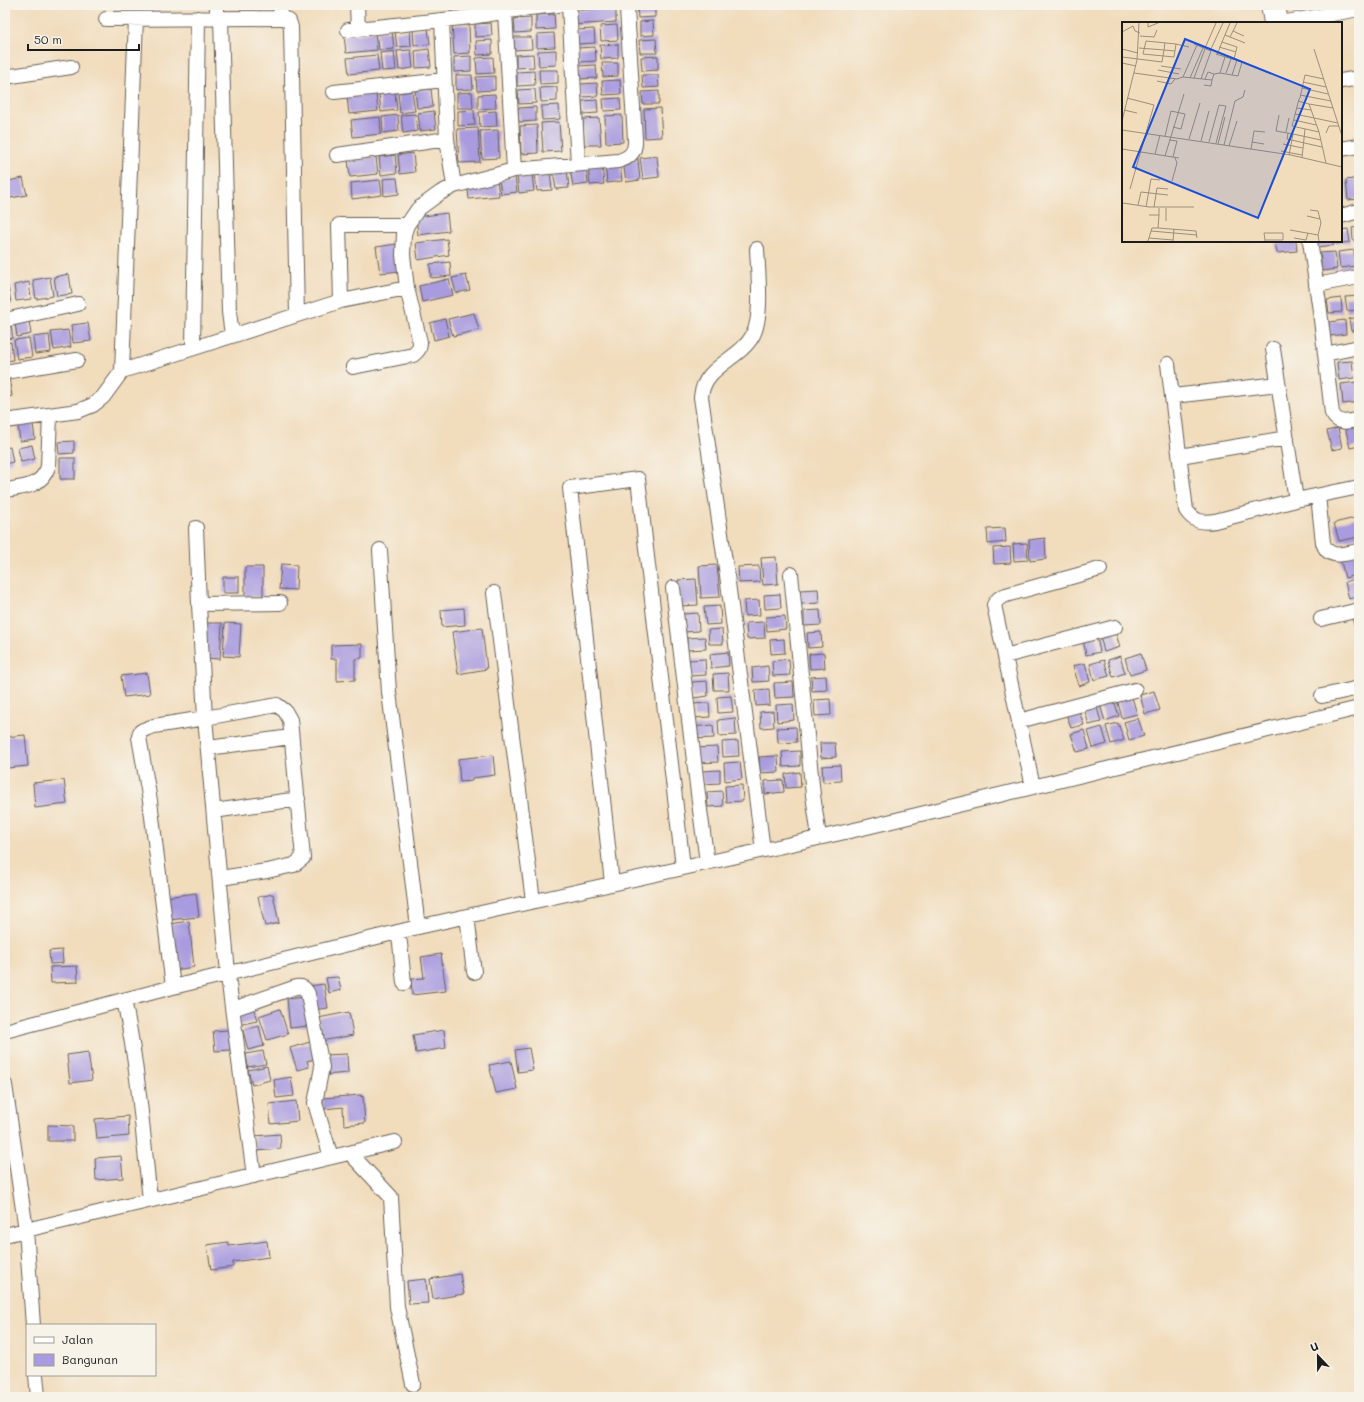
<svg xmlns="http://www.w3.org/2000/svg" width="1364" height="1402" font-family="Mali,sans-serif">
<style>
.building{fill:#a99bdf}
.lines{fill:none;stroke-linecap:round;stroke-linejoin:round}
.street-casing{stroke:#675f54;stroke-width:16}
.street{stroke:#fff;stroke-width:14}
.inset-road{fill:none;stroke:#9c8f7c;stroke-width:1}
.view{fill:#1d4ed8;fill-opacity:0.15;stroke:#1d4ed8;stroke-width:2}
.inset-edge{fill:none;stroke:#1c1c1c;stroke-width:2}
</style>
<rect width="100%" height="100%" fill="#f7f3e8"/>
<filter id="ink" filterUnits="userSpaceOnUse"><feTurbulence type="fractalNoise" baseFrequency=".025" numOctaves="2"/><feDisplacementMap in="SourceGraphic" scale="8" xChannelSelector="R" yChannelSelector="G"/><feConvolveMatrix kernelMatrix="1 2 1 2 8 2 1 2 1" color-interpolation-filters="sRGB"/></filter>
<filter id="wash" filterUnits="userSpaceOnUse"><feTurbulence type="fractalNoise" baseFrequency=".012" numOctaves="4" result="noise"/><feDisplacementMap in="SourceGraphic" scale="16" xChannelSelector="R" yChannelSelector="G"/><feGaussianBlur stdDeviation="0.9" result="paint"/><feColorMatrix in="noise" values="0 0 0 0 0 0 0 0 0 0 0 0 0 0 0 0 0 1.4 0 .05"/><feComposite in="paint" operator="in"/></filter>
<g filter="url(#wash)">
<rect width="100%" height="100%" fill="#f1dcbc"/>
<g id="blocks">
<path class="building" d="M637,5H655V17L638,18Z
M616,7V22L572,25L571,11Z
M554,14L555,29L536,30V15Z
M531,18V32L515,33L514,19Z
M653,21L654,35L640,36V22Z
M491,23L492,36L475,37V24Z
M452,25H469L470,53L454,54Z
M617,25L618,40L601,41L600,26Z
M428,28L430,44L414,45L413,30Z
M594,29L595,43L576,44V30Z
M410,30L411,46L397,47L395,32Z
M392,31L394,49L379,50L377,32Z
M375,32L377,50L346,53L344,35Z
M554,33L555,47L537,48V34Z
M514,37H531L532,49L514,50Z
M656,39L657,53H640L639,40Z
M492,40V54L477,55L476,41Z
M618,44V58L601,59L600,45Z
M595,47L596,61L579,62L578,48Z
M429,49L431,67L416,68L415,51Z
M411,50L413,68L399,70L397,51Z
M556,50V65L539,66L538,51Z
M394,51L396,70L382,71L380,53Z
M533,54L534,67L516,68V55Z
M377,55L379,71L349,74L347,58Z
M471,56V71L454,72V57Z
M658,56V70L642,71L641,57Z
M493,57L494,73L477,74L476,58Z
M602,63H618V76L603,77Z
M596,65L597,78L579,79V66Z
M539,70H558V83L540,84Z
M534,71L535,85L517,86V72Z
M456,75H472L473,89L456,90Z
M642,75H658L659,87L643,88Z
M495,76V90L477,91L476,77Z
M620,80L621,94L603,95L602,81Z
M597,83L598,96L581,97L580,84Z
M557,87V101L541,102L540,88Z
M431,89L433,107L417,108L415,91Z
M535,89L536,103L519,104L518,90Z
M412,91L415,111L400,113L398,93Z
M659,91V104H643L642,92Z
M395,92L397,110L381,112L379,93Z
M472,92L473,108H457V93Z
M376,94L378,111L349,114L347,97Z
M495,94L496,108L478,109V95Z
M620,98L621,110L604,111L603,99Z
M597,100L598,113L583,114L582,101Z
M559,105L560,119L542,120L541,106Z
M536,107V121L519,122L518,108Z
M660,108L662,137L645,138L644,109Z
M474,110L475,125L458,126V111Z
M434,111L436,129L420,131L418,113Z
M496,111L497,126L480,127L479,112Z
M415,114L417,131L403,133L401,115Z
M398,115L399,131L383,133L382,117Z
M622,115L623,142L606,143L605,116Z
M380,117L381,134L353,137L351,120Z
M599,118L601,145H584L583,119Z
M559,122L561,151L543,152L541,123Z
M537,125L538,153L521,154L520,126Z
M478,128L480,162L459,163L457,129Z
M498,130L499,158L482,159L480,131Z
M413,153L415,172L400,174L398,155Z
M395,155L397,173L381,175L379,157Z
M657,156L659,177L643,179L640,158Z
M376,157L378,174L350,177L348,160Z
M638,159L640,180L626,182L623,161Z
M620,163L622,181L607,183L605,165Z
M602,165L604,184L590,185L588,166Z
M586,167L588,184L573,186L570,169Z
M5,168L8,181L23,178L27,195L5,199Z
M567,169L569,188L556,189L553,171Z
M550,172L552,190L537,191L535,174Z
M532,174L534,191L519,193L517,176Z
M515,177L517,192L501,194L499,179Z
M397,178L399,194L384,196L383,179Z
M1359,178V199L1348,200L1346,180Z
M497,179L499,196L469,199L467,182Z
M380,180L382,195L352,199L351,183Z
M447,213L449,231L418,235L416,217Z
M1359,227V240H1353L1352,228Z
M1348,229L1350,242L1336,244L1335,241H1341V230Z
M447,239L449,255L418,260L416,243Z
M1275,241H1296L1297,251L1277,253Z
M1316,241H1333L1334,245L1317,247Z
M397,244L400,271L380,273L376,247Z
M1355,247H1359V266H1357Z
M1354,250L1356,266L1340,268L1338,252Z
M1335,252L1337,269L1322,271L1320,253Z
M450,262L451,276L431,278L430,264Z
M69,274L72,294L57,296L54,277Z
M466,275L470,290L456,293L452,278Z
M50,277L53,296L36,299L33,280Z
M449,279L453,295L422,302L419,286Z
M29,282L31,299L16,301L14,285Z
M8,286L11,303L5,304V287Z
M1359,296V310L1347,311L1345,297Z
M1341,298L1342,312L1329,313L1327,300Z
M474,313L479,330L453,336L448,319Z
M1359,317V330L1351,331L1349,319Z
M445,319L449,336L434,340L430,323Z
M1345,320L1346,334L1330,336L1329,322Z
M29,321L31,334L17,337L15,323Z
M88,323L91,341L73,343L71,325Z
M11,325L13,338L5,339V326Z
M68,330L71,347L54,350L51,332Z
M49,335L51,352L35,354L33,337Z
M29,338L32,357L17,359L14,340Z
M11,342L13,360L5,361V343Z
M1352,361L1354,378L1339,380L1337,362Z
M9,376L12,396L5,398V377Z
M1357,382L1359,402L1343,404L1341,384Z
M33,424L35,439L20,441L18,426Z
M1359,425V446L1350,448L1345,427Z
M1338,428L1342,448L1332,450L1327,431Z
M74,441V453L59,454L58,442Z
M32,445L35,459L21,462L18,448Z
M10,447L13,462L5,464V448Z
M60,458H75V479H60Z
M1359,517V537L1339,541L1334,523Z
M1005,528L1006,542L988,544L987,529Z
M1045,538L1046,559L1030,561L1029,540Z
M1027,543L1028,560L1014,561L1013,544Z
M1010,547L1011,563L994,564L993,548Z
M1359,554V574L1345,578L1340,558Z
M776,557L778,584L763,585L761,558Z
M281,564L297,565L296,590L279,589Z
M717,565L720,597L701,598L699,566Z
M759,566L760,582L739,583L738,567Z
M245,567H263V597H245Z
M223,577H239V593H223Z
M1358,578L1359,596L1349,599L1345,582Z
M696,579L698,605L680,606L678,580Z
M818,589L819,603L801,604L800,590Z
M780,594L781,608L765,609L764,595Z
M759,600L760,615L745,616L744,601Z
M720,606L721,624L706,625L704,607Z
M464,608L465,625L442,627L441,610Z
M820,610L821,625L804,626V611Z
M698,613L699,631L684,632L683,614Z
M785,616L786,629L767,631L766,617Z
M1359,616V633L1356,634L1352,617Z
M764,622L765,638L747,639L746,623Z
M204,623H222L220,659L202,658Z
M225,623L241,624L239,657L223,656Z
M482,628L487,669L458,674L452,632Z
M722,629L723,644H709L708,630Z
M1115,631L1120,647L1104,652L1100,635Z
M821,632L822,647L808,648L807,633Z
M705,637L706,649L687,650V638Z
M1097,637L1100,652L1086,655L1083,639Z
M784,639L785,653L771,654L770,640Z
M362,644V658L355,659V680L337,681V659H331V645Z
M728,652L729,666L711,668L710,654Z
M824,653L825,668L810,669L809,654Z
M1141,653L1146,670L1130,675L1125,658Z
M1120,656L1125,673L1113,677L1108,660Z
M705,659L706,675L690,676L689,660Z
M789,659L790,675L773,676L772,661Z
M1104,660L1109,676L1094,680L1090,664Z
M1085,663L1090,682L1079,686L1073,666Z
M768,666L769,681L753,682L752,668Z
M147,673L150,694L124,697L121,676Z
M728,673L729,690H714L713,674Z
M826,676L827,690L812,691L811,677Z
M707,681L708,696L693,698L692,682Z
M793,682L794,697L775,698L774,683Z
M769,689L770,705L756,706L755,690Z
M1154,691L1160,710L1145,714L1140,695Z
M1131,694L1137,714L1122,718L1117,699Z
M731,696L733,712L718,713L717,697Z
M830,699L831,715L815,716L814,700Z
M1114,700L1119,716L1105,721L1100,705Z
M709,703L710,717L694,718L693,704Z
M793,704L794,720L777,722L776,705Z
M1096,704L1101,722L1089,725L1084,708Z
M773,711L774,727L761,728L760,712Z
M1079,711L1084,725L1071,728L1066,714Z
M735,718L736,735L719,736L718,720Z
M1138,718L1144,736L1129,740L1124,722Z
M1118,723L1124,740L1111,744L1106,726Z
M713,725L714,738L692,739L691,727Z
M796,727L797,742L778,743L777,728Z
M1102,727L1107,744L1093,748L1088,731Z
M1084,730L1089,749L1077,752L1071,734Z
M25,735L28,766L8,768L5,737Z
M738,741L739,756L723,757L722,742Z
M820,743H835L836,757L821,758Z
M717,747L718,762L697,763L696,748Z
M800,751V766L783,767L782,752Z
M493,755L495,775L472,778V781L460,782L458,759Z
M778,756L779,772L760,773L759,757Z
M740,762L742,779L725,781L724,763Z
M840,765L841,781L823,782L822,766Z
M720,770V783L703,784L702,771Z
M800,772L801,787L786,788L785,774Z
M64,780L67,804L35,808L33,783Z
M783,780L784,792L765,794V781Z
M742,785L743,801L726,802L725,786Z
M722,791L723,806L708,807L707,792Z
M196,893L199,917L168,920L166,897Z
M273,894L279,923L265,926L258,897Z
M189,921L194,967L175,970L170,924Z
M62,950L63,963L50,964L49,951Z
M441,954L446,991L412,995L411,979L424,978L421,957Z
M77,966L78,982L51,983L50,967Z
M338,977L341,990L329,993L326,978Z
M324,984L328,1008L313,1010L309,986Z
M305,997L308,1026L290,1028L287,999Z
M253,1005L257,1021L238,1025L234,1009Z
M280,1009L288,1034L267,1040L259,1016Z
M349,1012L353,1035L322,1041L318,1018Z
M259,1026L264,1046L248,1050L243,1030Z
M228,1030L230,1050L215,1051L213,1031Z
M444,1030L446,1048L416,1053L413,1035Z
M310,1042L315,1059L307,1061L309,1067L297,1070L290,1048Z
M529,1048L533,1070L518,1072L515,1050Z
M263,1051L266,1064L248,1067L246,1054Z
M88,1052L92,1080L70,1083L67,1055Z
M347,1054L348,1073L325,1075L324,1055Z
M511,1061L517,1089L496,1093L489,1065Z
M267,1066L270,1080L252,1085L248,1070Z
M291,1077L294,1096L276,1098L274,1080Z
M361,1095V1097L363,1096L365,1123L344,1125L343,1107L323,1109V1098Z
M296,1101L298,1121L271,1124L269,1104Z
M128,1116L129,1136L97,1139L95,1119Z
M48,1125L73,1126V1141H48Z
M280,1134L281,1149L255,1151L254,1136Z
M121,1156L123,1178L96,1180L95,1158Z
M267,1241L269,1257L233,1262V1267L211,1270L207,1245L228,1242L229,1246Z
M460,1274L464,1294L433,1299L430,1279Z
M426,1279L428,1303L409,1304L407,1281Z"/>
</g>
</g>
<g filter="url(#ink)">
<use href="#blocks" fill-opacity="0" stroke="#675f54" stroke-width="1"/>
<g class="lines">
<g class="street-casing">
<path id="street" d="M357,5L358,29
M569,5L578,164
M1268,5L1271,23
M1278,5L1281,23
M505,12L514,170
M217,18V5
M221,18L229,312L232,335
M280,18L281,5
M106,19L280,18H284L289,21L291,27L297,315
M442,20L447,139L454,186
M1281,23L1359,9
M348,30L471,17L529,8L558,5
M5,77L71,67
M1341,81L1359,78
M334,92L444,80
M1341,149L1359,146
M337,155L447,139
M1341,216L1359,211
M1310,241L1320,311L1332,413C1338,425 1348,422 1359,419
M757,249C758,271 763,316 753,335C739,361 704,365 701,397L727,575L763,850
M1316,285L1359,277
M341,301L339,225H407
M5,320L78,304
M193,348L198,18
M1273,349L1296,500
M1325,354L1359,347
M1168,364L1186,510C1194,522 1202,523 1215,521L1296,500L1359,487
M353,367L413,355C418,351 420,349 420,342L407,288
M122,371L136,19
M5,372L77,360
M1173,396L1278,384
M5,421L78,411L93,405L103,397L122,371L341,301L407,288L403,255L404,234L407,225L418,209L440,193L454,186L514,170L618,161C630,158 636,152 635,139L627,9L626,5
M1180,456L1287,438
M5,490C24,487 41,487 48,467L50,415
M1318,496L1323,543C1329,561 1345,553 1359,551
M196,528L199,604L205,718L229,984L254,1176
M380,550L389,692L418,927
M791,574L813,795L819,837
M673,588L700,810L707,862
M494,593L533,901
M199,604L280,603
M1321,619L1359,610
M1005,656L1115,627
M1322,696L1359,688
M1019,721L1135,690
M208,748L291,737
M1033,787L994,605C997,599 1000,597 1006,595L1100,569
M214,811L298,799
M612,884L570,488L638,479L683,867
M467,916L474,972
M397,932L400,943L404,983
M173,987L150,801L139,737L140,732L143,730L154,726L205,718L277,705L285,711L290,720L303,858L294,865L267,871L220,878
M124,1000C138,1066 143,1134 150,1200
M233,1009L296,987C303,986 305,988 308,994L322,1067L315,1103L331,1157
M5,1031L173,987L418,927L863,828L1359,708
M5,1085L26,1230L33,1325
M350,1153L391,1197L397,1307L413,1384
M5,1235L395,1142
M36,1375L38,1397"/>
</g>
<use href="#street" class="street"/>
</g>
</g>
<g transform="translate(1122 22)">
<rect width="220" height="220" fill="#f1dcbc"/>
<path class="inset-road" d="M26,1V5L36,1M111,9L122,14M0,10L11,4L13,9L18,11M103,13L123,21M18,14L32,15L35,8M108,15L115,1M24,19L54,22L52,35L21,32ZM100,20L108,1M43,21L42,28L53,29M54,22L67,25M72,22L89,29L79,57M97,25L114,30M83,26L94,1M0,27L16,31M192,27L220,114M88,29L101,1M95,33L100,20L115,25L112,37M0,35L40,40L42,28L17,26M0,41L14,44M39,44L59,47M36,48L57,52M12,51L55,57L61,55L90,58L92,52L98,51L116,54L120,40L94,32M98,51L103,35M104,51L109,37M110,53L115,38M183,53L202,57M61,55L75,23M68,56L81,26M72,56L83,27M83,57L86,50L92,52M35,59L49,62L53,57M181,60L204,65M82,63L89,64L90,58M180,66L206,72M178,73L209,79M5,76L32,83L8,167M176,79L187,82L197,110L170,104L177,77L178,76L183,53M187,82L211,86M175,86L189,88M2,88L15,91M173,92L216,101M157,93L154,109L171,112M172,98L194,103M0,99L15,38L17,1M0,108L169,133L220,145M164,110L167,96M197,110L204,141M166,111L165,117L200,125M204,111L207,104H217M43,114L49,89L63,92L59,107L51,105M67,117L78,81M47,118L55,119L51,135M79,119L87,89M87,120L97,83L104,84L94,121M130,120L142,122M96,122L103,95M161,122L181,126M102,123L113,79L121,75L123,68M107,124L115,99M0,127L57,136M129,127L132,109L143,110M159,129L180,133M33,132L38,113M167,133L171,112L199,118M43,134L62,72M180,136L183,107M50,159L55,141L53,136M220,164V206M0,168V187M1,181L27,185H72M16,183L19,170L46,173M24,185L29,157L38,158M32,185L35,166L46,167M188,188L196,189L199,201L196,213M27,193H37V186M185,194L198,197M44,199V186M36,206L74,209L75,216M168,208L196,213L197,219M29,209L75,213M27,216L51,218M172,216L184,218L186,211M143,218H161V211H142L143,218V219M26,219L30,206H36L37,193M51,219L52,207"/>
<path class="view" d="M63,17L188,67L136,196L11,145Z"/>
<rect width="220" height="220" class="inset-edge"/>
</g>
<rect width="1364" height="1402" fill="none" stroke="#f7f3e8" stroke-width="20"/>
<rect x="26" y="1324" width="130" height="52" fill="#f7f3e8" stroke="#9f9d96"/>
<rect x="34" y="1337" width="20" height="6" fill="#ffffff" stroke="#9f9d96"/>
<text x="62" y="1344" font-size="12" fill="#1c1c1c">Jalan</text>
<rect x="34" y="1354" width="20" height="12" fill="#a99bdf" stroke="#9f9d96"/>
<text x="62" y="1364" font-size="12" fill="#1c1c1c">Bangunan</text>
<g transform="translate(1318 1356) rotate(338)" stroke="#f7f3e8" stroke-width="3" paint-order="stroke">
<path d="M0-3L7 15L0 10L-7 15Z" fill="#1c1c1c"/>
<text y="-6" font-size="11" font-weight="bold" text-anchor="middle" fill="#1c1c1c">U</text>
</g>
<path d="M28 44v6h111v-6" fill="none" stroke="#1c1c1c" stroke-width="2"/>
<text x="34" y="44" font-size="12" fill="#1c1c1c" stroke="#f7f3e8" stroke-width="3" paint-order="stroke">50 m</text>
</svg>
